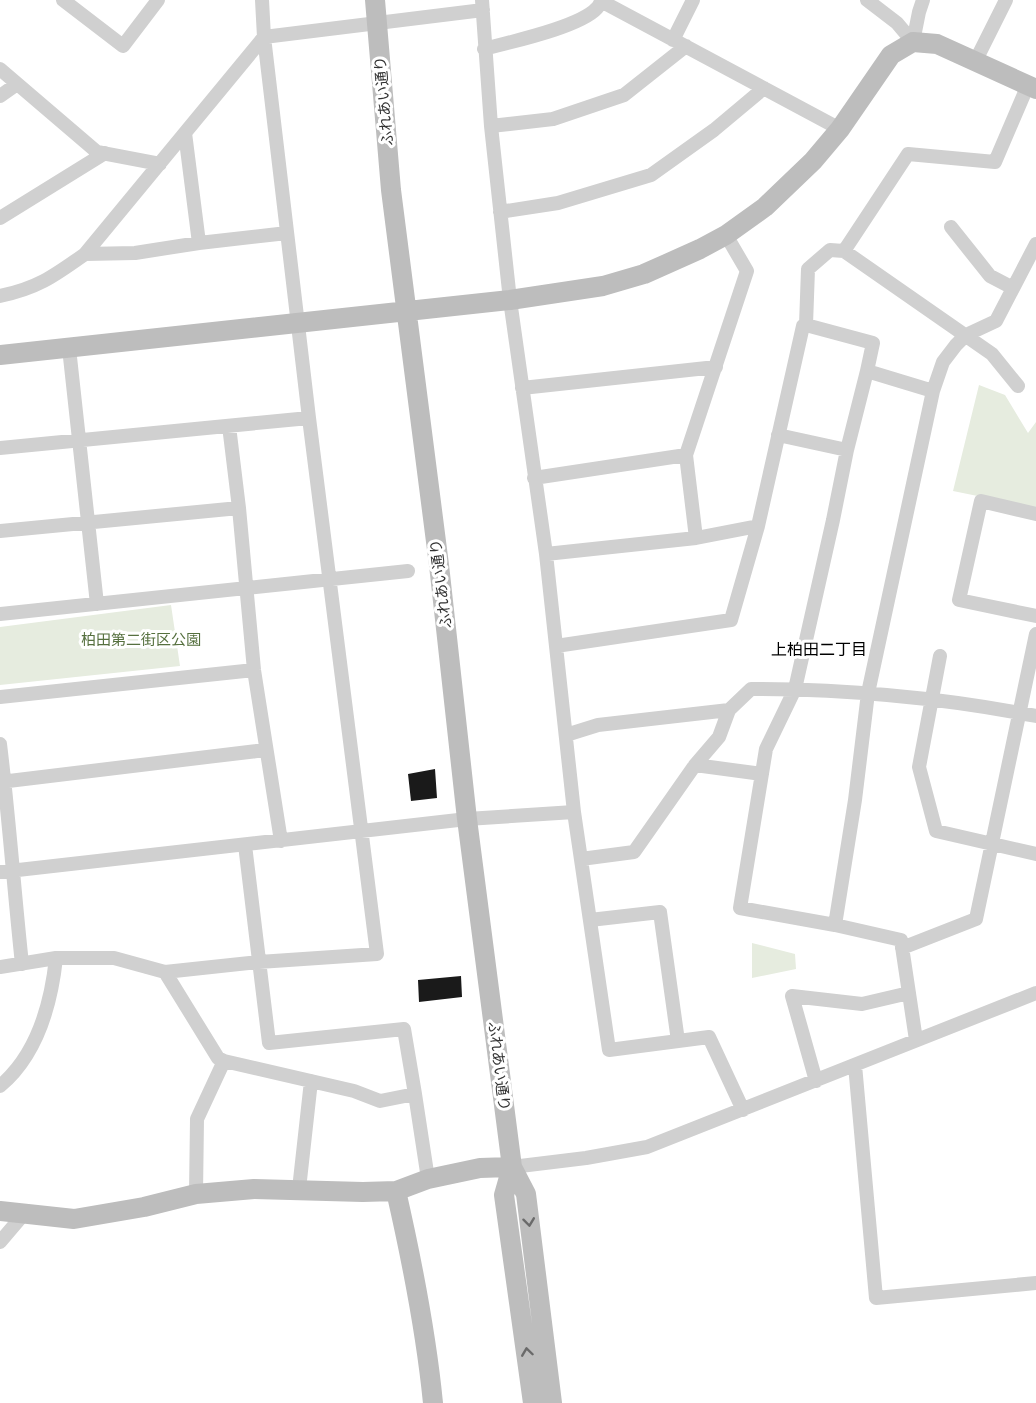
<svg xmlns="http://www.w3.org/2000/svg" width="1036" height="1403" font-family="Ubuntu,'Noto Sans JP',sans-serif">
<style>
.green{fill:#e6ecdf}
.building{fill:#1a1a1a}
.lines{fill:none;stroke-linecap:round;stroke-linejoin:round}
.street{stroke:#d0d0d0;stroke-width:14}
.secondary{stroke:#bdbdbd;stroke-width:20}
.oneway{stroke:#6a6a6a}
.labels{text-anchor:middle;stroke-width:6;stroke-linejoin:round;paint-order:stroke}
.street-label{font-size:15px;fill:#333;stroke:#fff}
.park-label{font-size:15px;fill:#56703f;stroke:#fff}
.neighbourhood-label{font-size:16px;fill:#000;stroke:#fff}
</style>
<rect width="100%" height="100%" fill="#fff"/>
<path class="green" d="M979,385L1005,395L1028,433L1036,422V508L953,491Z
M171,605L180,666L0,685V627Z
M752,943L795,954L796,969L752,978Z"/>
<path class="building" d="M435,769L437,798L411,801L408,774Z
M461,976L462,997L419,1002L418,980Z"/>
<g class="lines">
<path class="street" d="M63,0L123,46L158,0
M482,0L491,126L510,300L546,554L574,812L609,1050L709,1037L743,1110
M867,0L897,23L913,42
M601,1L840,129
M673,40L693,0
M913,42L919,12L923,0
M484,49C510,42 580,27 597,8C599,6 600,3 602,0
M975,62L1006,0
M0,69L97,152L160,164
M0,96L17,84
M491,126L553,119L624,95L686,46
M185,133L199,243
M500,212L558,203L651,175L714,130L764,88
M0,218L105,153
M951,227L990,276L1013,288
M844,251L908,154L995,162L1028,85
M85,254L135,253L199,243L287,233
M0,296C38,288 54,276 85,254L264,37L483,10
M806,325L808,269L830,250L844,251L992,354L1018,386
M69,348L97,604
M522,388L716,367
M229,426L239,508L254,670L281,841
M778,435L847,450
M0,448L309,418
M534,478L686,455
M1036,514L981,501L959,600L1036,616
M0,531L239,508
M696,538L686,455L747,271L726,235
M546,554L696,538L758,526L803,326L806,325L873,343L867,371L933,391
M0,614L408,571
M556,646L731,620L758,526
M940,656L919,767L936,831L1036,854
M0,697L254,670
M566,735L598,725L729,710L751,689C845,689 943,698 1036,716
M0,744C9,817 14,890 22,964
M695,765L762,774
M0,782L265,750
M245,845L269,1043L404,1029L415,1094
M581,859L634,852L695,765L719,737L729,710
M0,872L467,819L574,812
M590,920L660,912L678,1041
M835,925L740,908L766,749L795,689L833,520L847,450L867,371
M902,948L976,919L1036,634
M0,967L56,958H114L165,972L259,962L377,954L309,418L264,37L262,0
M165,972L218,1058L224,1061L354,1091L380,1101L415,1094L428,1179
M916,1040L901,940L835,925L855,800L868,693L933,391L943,362L956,345L966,335L996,321L1036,244
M855,1065L876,1298L1036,1283
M816,1081L792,996L862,1004L909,993
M0,1086C37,1055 51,1005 56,958
M512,1167L586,1158L647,1147L1036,993
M299,1189L311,1081
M196,1194L197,1119L224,1061
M0,1242L23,1215"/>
<path class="secondary" d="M375,0L391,190L439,565L467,819L512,1167L526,1194L552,1403
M0,355L510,300L603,286L644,274L700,249L726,235L765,207L813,161L840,129L891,55L913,42L937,44L1036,89
M512,1167L504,1195L533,1403
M396,1191C412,1261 426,1332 433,1403
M0,1211L74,1219L144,1207L196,1194L254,1189L363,1192L396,1191L428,1179L480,1168L512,1167"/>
</g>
<defs><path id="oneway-chevron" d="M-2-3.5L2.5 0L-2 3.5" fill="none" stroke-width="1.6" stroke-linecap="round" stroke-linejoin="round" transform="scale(1.5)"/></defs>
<g class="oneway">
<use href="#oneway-chevron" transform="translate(529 1222) rotate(83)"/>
<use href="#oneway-chevron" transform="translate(527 1352) rotate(-98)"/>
</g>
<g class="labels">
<g class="street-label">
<text transform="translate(384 101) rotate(-95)" y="5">ふれあい通り</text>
<text transform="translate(441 584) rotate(-97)" y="5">ふれあい通り</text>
<text transform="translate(499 1066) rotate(83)" y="5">ふれあい通り</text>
</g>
<g class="park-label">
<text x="141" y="645">柏田第二街区公園</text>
</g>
<g class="neighbourhood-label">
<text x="819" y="655">上柏田二丁目</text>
</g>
</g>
</svg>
